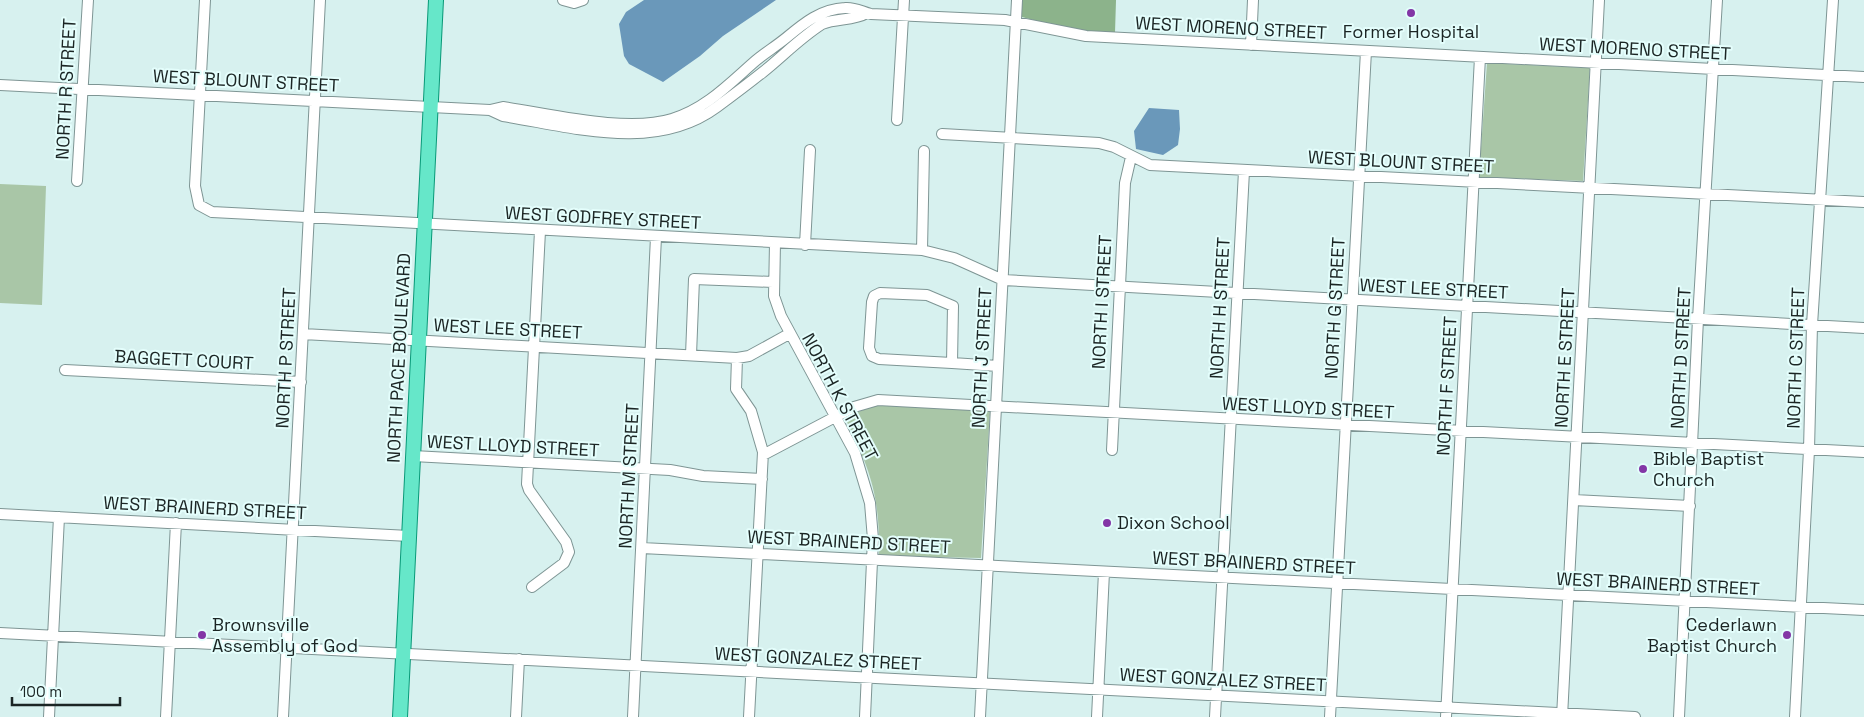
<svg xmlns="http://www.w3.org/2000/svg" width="1864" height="717" font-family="'Space Grotesk',sans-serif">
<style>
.green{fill:#a9c6a7}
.forest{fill:#8cb38b}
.water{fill:#6a98ba}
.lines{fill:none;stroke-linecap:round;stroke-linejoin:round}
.minor-casing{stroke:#7e9594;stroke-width:12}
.major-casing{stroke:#099978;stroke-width:16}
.minor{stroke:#fff;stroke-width:10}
.major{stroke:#66e7c9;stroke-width:14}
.poi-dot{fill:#8336a6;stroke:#e4fefc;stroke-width:2}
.labels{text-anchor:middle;stroke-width:4;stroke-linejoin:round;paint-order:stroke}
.street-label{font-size:18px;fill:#1b2524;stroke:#e4fefc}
.poi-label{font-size:18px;fill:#1b2524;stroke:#e4fefc;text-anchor:start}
</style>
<rect width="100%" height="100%" fill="#d7f1ef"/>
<path class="green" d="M1487,63L1590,68L1583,181L1479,177Z
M0,184L46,186L42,305L0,303Z
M874,405L990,411L981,558L879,556C880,496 871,471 845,418Z"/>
<path class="forest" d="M1020,0H1116L1115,33L1079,32L1022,17L1019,11Z"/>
<path class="water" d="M644,0H776L723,36L700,56L663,82L629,64L624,56L619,24L626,12Z
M1149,108L1179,110L1180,129L1178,145L1163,155L1136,149L1134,131Z"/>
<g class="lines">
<g class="minor-casing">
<path id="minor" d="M205,0L195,186L199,205L212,212L922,250L954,258L1003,280L1864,328
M563,0L574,3L583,0
M1251,45L1253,0
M0,85L490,110L503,107C551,114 627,133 672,119C705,109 728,85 753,63C763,54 775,47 786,38C804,23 821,9 845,8C855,7 862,12 871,14L1005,20L1086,36L1864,77
M490,110L503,116C573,127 655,153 717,107C732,96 748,84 763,72C783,56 800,38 822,24C837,18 853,21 867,13
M897,120L904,0
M942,134L1099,143L1114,147L1150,165L1864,202
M77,181L88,0
M775,243L774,296L781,316L855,453L870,503L873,539L865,717
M805,245L810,150
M922,250L924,151
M880,293L927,295L953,306L952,363L879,359L872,356L869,348L872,302L874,296Z
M303,334L737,358L749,356L789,334
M691,355L694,279L773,282
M737,358L736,389L751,411L763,452L749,717
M952,363L998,366
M65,370L301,382
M1112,450L1125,183L1131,157
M763,455L854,407L878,400L1864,452
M413,456L670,470L703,476L762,479
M1574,500L1690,506
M0,514L409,536
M642,548L1864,610
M532,587L564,563L569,552L566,542L529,490L527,484L540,231
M0,633L1635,717
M49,717L59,517
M166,717L176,523
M283,717L320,0
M516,717L519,659
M633,717L656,237
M980,717L1017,0
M1097,717L1104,572
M1215,717L1244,171
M1330,717L1366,51
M1446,717L1480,57
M1562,717L1599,0
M1679,717L1698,319L1717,0
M1795,717L1809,450L1812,325L1833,0"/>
</g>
<g class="major-casing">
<path id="major" d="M400,717L436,0"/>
</g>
<use href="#minor" class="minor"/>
<use href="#major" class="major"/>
</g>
<g class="poi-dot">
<circle cx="1411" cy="13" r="5"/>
<circle cx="1643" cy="469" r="5"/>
<circle cx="1107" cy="523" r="5"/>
<circle cx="202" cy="635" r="5"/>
<circle cx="1787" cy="635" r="5"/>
</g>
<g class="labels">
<g class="street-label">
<text transform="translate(1231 28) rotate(3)" y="6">WEST MORENO STREET</text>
<text transform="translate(1635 49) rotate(3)" y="6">WEST MORENO STREET</text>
<text transform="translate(246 81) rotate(3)" y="6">WEST BLOUNT STREET</text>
<text transform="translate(66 89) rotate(-87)" y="6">NORTH R STREET</text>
<text transform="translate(1401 162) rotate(3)" y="6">WEST BLOUNT STREET</text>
<text transform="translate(603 218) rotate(3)" y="6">WEST GODFREY STREET</text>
<text transform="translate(1434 289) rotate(3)" y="6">WEST LEE STREET</text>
<text transform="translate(1102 302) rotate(-87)" y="6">NORTH I STREET</text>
<text transform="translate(1220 308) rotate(-87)" y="6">NORTH H STREET</text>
<text transform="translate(1335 308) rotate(-87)" y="6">NORTH G STREET</text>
<text transform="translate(508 329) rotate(3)" y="6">WEST LEE STREET</text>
<text transform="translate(286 358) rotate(-87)" y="6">NORTH P STREET</text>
<text transform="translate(399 358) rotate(-87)" y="6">NORTH PACE BOULEVARD</text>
<text transform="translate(982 358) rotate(-87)" y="6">NORTH J STREET</text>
<text transform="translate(1565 358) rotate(-87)" y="6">NORTH E STREET</text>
<text transform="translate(1681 358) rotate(-87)" y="6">NORTH D STREET</text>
<text transform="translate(1796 358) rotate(-88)" y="6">NORTH C STREET</text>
<text transform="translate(184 360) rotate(3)" y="6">BAGGETT COURT</text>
<text transform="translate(1447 386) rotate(-87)" y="6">NORTH F STREET</text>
<text transform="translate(840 397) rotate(62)" y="6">NORTH K STREET</text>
<text transform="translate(1308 408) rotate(3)" y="6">WEST LLOYD STREET</text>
<text transform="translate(513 446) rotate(3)" y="6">WEST LLOYD STREET</text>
<text transform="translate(629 476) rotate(-87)" y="6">NORTH M STREET</text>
<text transform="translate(205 508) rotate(3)" y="6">WEST BRAINERD STREET</text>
<text transform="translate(849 542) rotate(3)" y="6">WEST BRAINERD STREET</text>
<text transform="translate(1254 563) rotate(3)" y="6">WEST BRAINERD STREET</text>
<text transform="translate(1658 584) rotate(3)" y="6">WEST BRAINERD STREET</text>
<text transform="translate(818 659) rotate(3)" y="6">WEST GONZALEZ STREET</text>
<text transform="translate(1223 680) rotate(3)" y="6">WEST GONZALEZ STREET</text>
</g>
<g class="poi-label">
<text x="1411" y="38" text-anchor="middle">Former Hospital</text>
<text x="1653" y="465">Bible Baptist<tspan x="1653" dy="21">Church</tspan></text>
<text x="1117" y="529">Dixon School</text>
<text x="212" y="631">Brownsville<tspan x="212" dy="21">Assembly of God</tspan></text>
<text x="1777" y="631" text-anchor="end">Cederlawn<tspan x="1777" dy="21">Baptist Church</tspan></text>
</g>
</g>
<path d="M12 697v8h108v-8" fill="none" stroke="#1b2524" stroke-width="2.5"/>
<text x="20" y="697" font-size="15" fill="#1b2524" stroke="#e4fefc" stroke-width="4" paint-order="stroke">100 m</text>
</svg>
